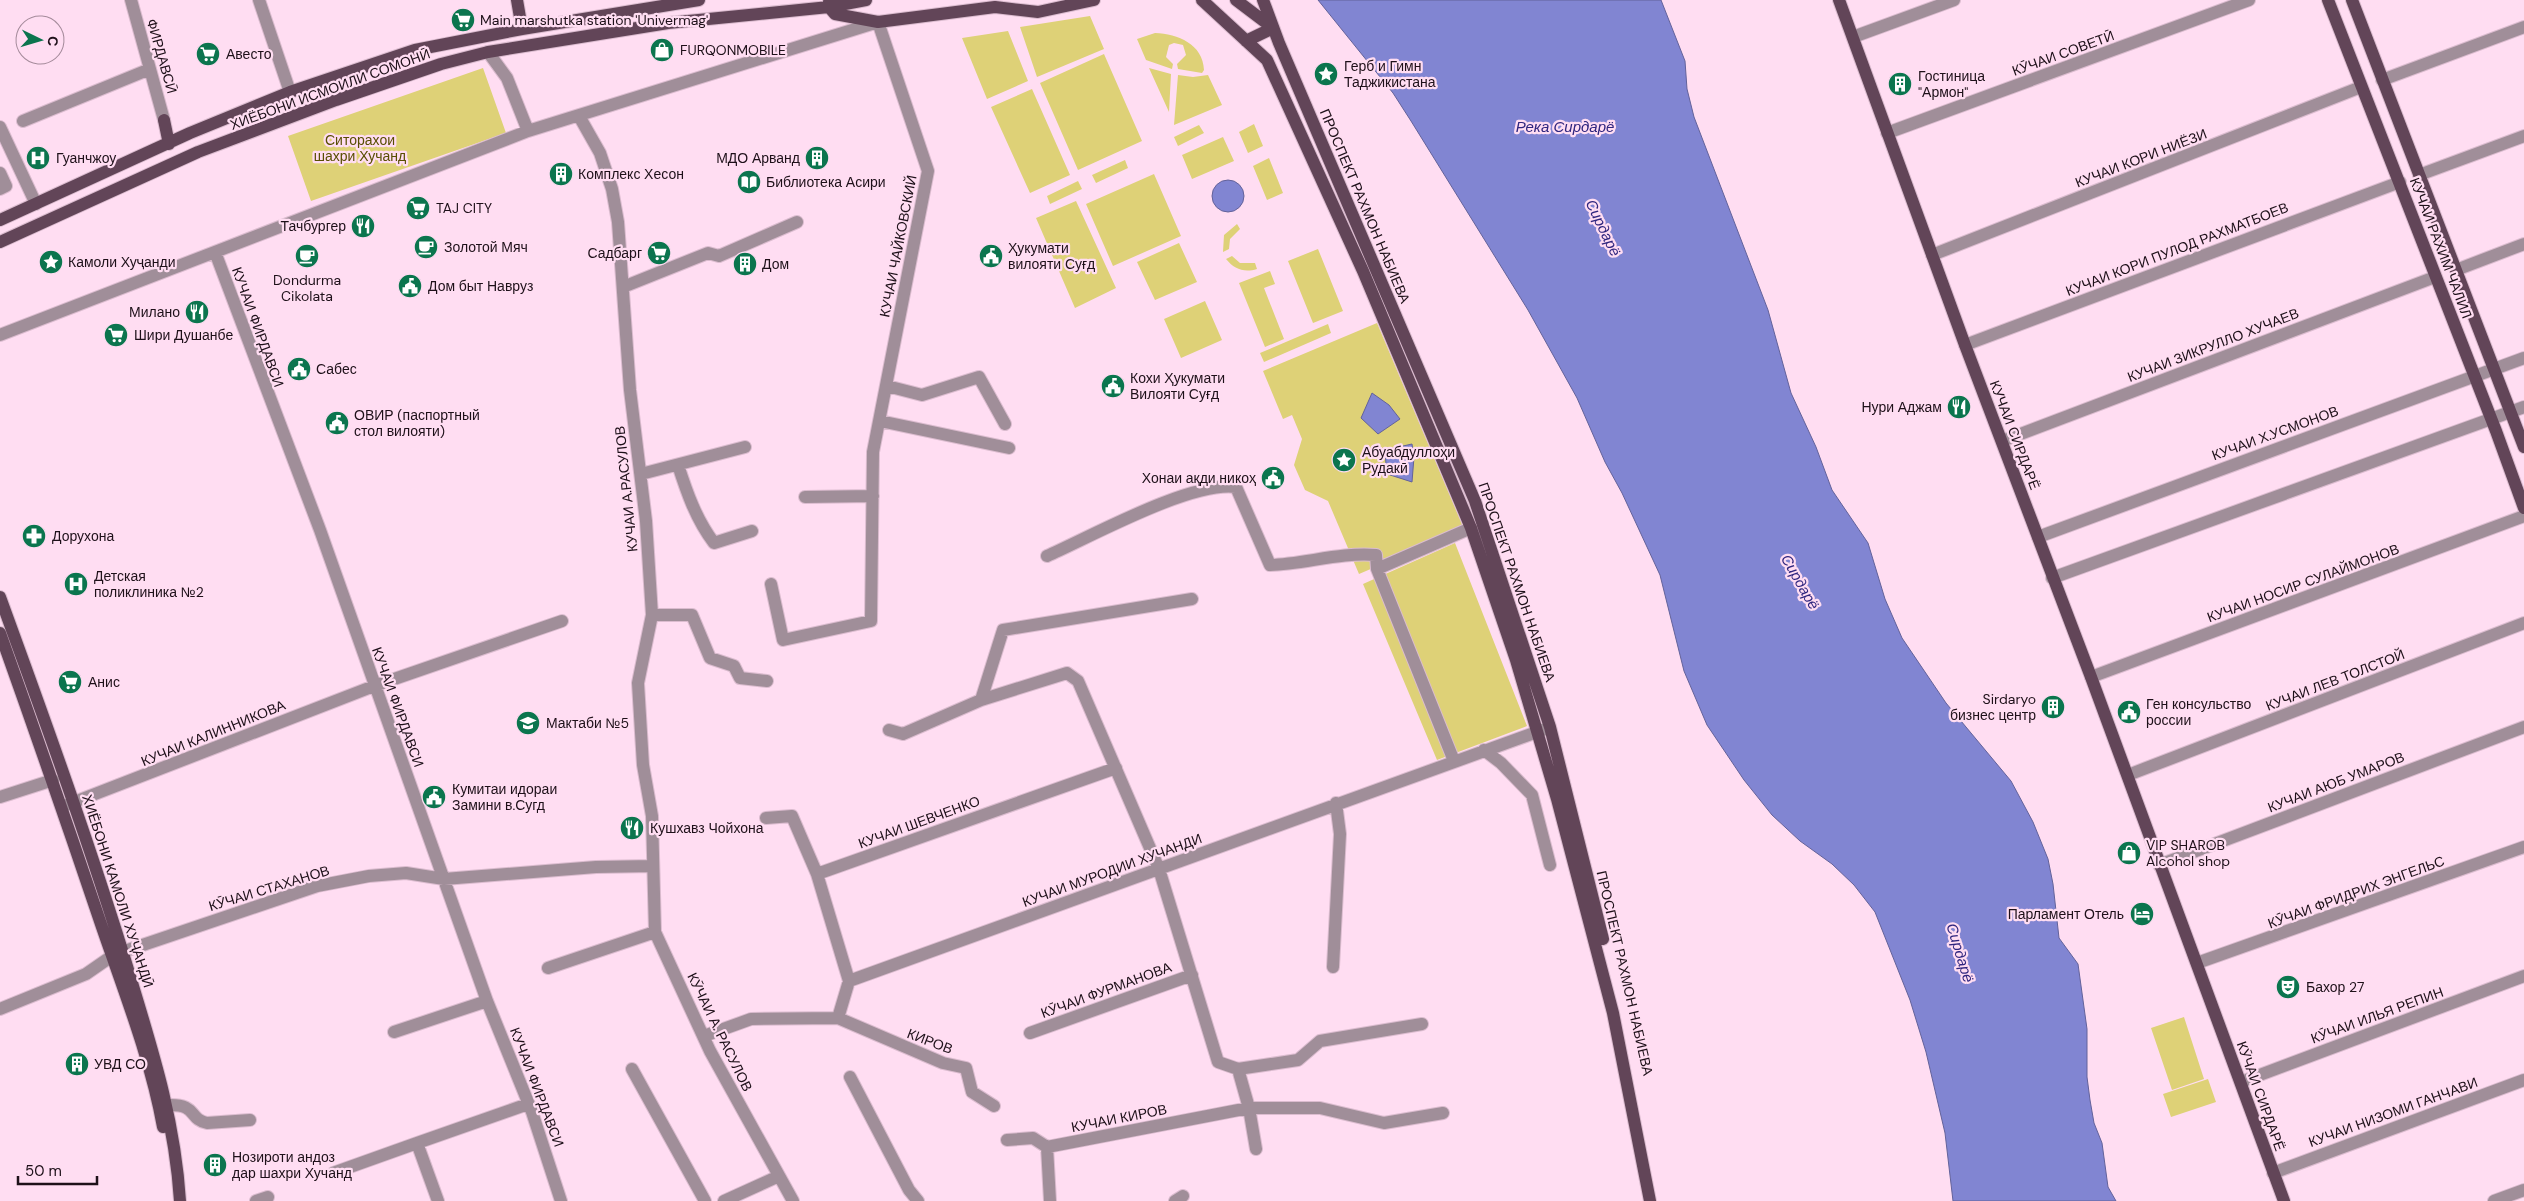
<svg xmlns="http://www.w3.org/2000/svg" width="2524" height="1201" font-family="'DM Sans',sans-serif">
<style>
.green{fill:#ded177}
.water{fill:#8185d2;stroke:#63629a}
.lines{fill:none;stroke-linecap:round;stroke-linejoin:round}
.minor-casing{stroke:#dbbccf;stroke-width:14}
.major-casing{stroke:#dbbccf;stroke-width:14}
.minor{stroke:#a08e99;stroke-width:12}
.major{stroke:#624558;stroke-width:12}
.labels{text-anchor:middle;stroke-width:4.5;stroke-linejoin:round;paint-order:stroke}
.poi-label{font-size:14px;fill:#1e1019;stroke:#ffddf2;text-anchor:start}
.street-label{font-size:14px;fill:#1e1019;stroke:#ffddf2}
.park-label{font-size:14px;fill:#584e02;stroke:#ffddf2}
.water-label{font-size:15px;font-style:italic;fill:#2f257e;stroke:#ffddf2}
</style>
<rect width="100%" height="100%" fill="#ffddf2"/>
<path class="green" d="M1090,16L1104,49L1037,77L1020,27Z
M1008,31L1028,81L987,99L962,38Z
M1155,33C1178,34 1203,44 1204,70L1202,73L1178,69L1177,64L1186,55L1183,45L1174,43L1169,45L1166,57L1173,64L1172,69L1146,60L1137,39Z
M1104,54L1142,141L1078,170L1040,83Z
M483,68L506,133L311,201L288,136Z
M1149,68L1171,74L1169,112Z
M1178,75L1193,77L1208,75L1222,105L1174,125Z
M1032,89L1070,175L1030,193L991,107Z
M1254,124L1263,146L1248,153L1239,132Z
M1199,125L1204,133L1178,146L1174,137Z
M1223,137L1234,161L1192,179L1182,155Z
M1269,158L1283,193L1267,200L1253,166Z
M1125,160L1128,168L1096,183L1092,175Z
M1154,174L1181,236L1113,266L1086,204Z
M1078,181L1082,189L1050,204L1047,196Z
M1076,201L1116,288L1075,308L1036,218Z
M1237,224L1240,229L1230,239L1229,249L1223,252L1224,235Z
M1179,243L1197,282L1155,300L1137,262Z
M1318,249L1343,311L1313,323L1288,261Z
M1232,256L1240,263H1255L1257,269C1244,273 1234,269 1226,259Z
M1270,271L1275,284L1264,288L1284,339L1265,347L1239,283Z
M1205,301L1222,340L1181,358L1164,319Z
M1377,323L1464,529L1359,574L1328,501L1305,490L1294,465L1302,439L1292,415L1283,419L1263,371Z
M1328,324L1331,333L1264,362L1260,353Z
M1455,543L1527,726L1437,760L1363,584Z
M2184,1017L2204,1079L2172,1090L2151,1028Z
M2208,1079L2216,1102L2171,1117L2163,1094Z"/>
<path class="water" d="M1318,0H1661L1685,61L1687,89L1694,117L1768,310L1791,393L1816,447L1832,490L1868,543L1885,599L1902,638L1946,703L2011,781L2033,822L2048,859L2053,884L2059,938L2078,964L2087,1029V1077L2090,1100L2094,1123L2102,1143L2108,1187L2116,1201H1953L1945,1133L1926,1052L1910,1000L1875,912L1854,885L1832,864L1800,841L1772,815L1744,780L1707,725L1684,671L1660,575L1622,493L1605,462L1577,398L1528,310L1411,121L1393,93Z
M1212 196a16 16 0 1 1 32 0a16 16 0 1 1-32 0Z
M1372,393L1389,405L1400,419L1378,434L1361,418Z
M1412,444L1414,457L1412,482L1384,473L1386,465L1385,450Z"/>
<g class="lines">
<g class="minor-casing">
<path id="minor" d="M131,0L164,120
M259,0L290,92
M1853,37L1954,0
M488,52L507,78L528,131
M2382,80L2524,27
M579,116L600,153L612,189L618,222L630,390L646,521L652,615L638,683L643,765L652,816L655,932L710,1051L793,1201
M23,121L150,69
M0,127L36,204
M1887,133L2249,0
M0,173L6,186L0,189
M2419,175L2524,136
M215,252L320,530L487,1001L532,1112L561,1201
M1932,255L2361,87
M2456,270L2524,244
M623,287L708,253L719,256L797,222
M0,335L528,131L878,22L928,171L873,452L871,621L783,640L771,584
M1965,345L2400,182
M887,386L922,395L979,377L1005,424
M880,421L1009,448
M2002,441L2435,277
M678,465C687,493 696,519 714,543L752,531
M641,474L745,447
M805,497L873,496
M2038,537L2524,358
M1047,556C1092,536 1191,481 1236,487L1270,565C1305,564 1340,552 1376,555L1377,569L1454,761
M1377,569L1471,528
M2052,578L2524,407
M652,615H692L710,658L734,666L740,678L767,681
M2091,677L2524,516
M981,700L1003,630L1192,599
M889,730L903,734L981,700L1067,673L1078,681L1159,869L1218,1062L1238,1069
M1484,750L1501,763L1532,795L1550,865
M2128,775L2524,623
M0,797L53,780
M64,806L374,686L562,621
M766,818L792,816L817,874L1116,768
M2159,865L2524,727
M817,874L849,981
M2197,963L2524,847
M1333,967L1340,834L1336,803
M548,968L655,932
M0,1009L86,974L112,956L122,952L317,886L369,876L406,873L444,879L596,867L653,866
M838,1018L943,1063L966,1068L972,1092L994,1106
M394,1032L487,1001
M1030,1033L1192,975
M704,1036L751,1019L838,1018L849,981L1548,728
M632,1069L705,1201
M850,1077L909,1190L918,1201
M2241,1082L2524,976
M168,1105C198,1104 188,1119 207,1123L250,1120
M1007,1140L1033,1138L1047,1147
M1256,1149L1249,1108L1238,1069L1298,1060L1320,1041L1422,1024
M333,1173L417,1143
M2273,1173L2524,1080
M256,1201L268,1197
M438,1201L417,1143L528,1104
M724,1201L779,1176
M1050,1201L1047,1147L1249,1108H1320L1384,1123L1443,1113
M1175,1201L1183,1196
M2494,1201L2524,1190"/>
</g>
<g class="major-casing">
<path id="major" d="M517,0L522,29
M1202,0L1267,60L1363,271L1471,528L1516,660L1557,799L1613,1013L1650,1201
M1236,0L1273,28L1246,41
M1263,0L1279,43L1475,501L1550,727L1603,939
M1839,0L1965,345L2091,677L2284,1201
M2328,0L2496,431L2524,508
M2352,0L2524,447
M829,2V7L835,14L878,22L995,7L1038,12L1094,0
M164,120L169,144
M0,220L190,133L290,92L415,50L522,29L699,0
M0,242L198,152L336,100L441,64L488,52L668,23L829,7L866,0
M0,597C46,723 91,848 130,976C153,1052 175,1121 180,1201
M0,633C35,731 69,829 102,927C124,991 151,1060 163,1127"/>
</g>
<use href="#minor" class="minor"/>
<use href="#major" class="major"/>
</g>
<defs>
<g id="supermarket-disc" transform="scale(1.25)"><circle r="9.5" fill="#0b754e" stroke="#ffddf2"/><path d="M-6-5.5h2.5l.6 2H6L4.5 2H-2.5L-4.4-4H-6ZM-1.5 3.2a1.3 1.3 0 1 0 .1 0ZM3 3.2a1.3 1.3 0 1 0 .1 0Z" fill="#fff"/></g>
<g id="shop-disc" transform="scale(1.25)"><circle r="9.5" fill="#0b754e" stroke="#ffddf2"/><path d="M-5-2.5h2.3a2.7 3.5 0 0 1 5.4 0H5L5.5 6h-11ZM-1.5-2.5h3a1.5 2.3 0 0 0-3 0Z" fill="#fff"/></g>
<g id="sight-disc" transform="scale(1.25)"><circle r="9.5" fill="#0b754e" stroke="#ffddf2"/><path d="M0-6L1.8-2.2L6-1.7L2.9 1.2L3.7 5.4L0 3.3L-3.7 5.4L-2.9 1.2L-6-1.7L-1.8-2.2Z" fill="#fff"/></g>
<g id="building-disc" transform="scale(1.25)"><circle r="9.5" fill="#0b754e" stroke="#ffddf2"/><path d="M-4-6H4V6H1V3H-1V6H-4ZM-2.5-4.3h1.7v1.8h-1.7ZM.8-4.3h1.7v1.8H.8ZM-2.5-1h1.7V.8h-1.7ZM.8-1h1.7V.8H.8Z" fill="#fff"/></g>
<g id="hospital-disc" transform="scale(1.25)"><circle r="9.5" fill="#0b754e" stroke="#ffddf2"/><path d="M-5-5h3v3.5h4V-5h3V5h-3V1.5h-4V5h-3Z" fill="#fff"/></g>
<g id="library-disc" transform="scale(1.25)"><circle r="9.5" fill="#0b754e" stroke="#ffddf2"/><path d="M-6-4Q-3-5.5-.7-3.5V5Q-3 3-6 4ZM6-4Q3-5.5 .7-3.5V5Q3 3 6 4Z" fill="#fff"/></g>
<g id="restaurant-disc" transform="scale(1.25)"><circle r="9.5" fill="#0b754e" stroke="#ffddf2"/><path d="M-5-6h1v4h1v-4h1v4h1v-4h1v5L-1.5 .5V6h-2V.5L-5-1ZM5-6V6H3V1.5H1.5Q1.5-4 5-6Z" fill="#fff"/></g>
<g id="cafe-disc" transform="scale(1.25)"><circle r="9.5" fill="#0b754e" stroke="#ffddf2"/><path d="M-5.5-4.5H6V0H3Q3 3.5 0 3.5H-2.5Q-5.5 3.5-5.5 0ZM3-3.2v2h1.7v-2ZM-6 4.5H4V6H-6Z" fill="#fff"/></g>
<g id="civic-disc" transform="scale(1.25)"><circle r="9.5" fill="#0b754e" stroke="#ffddf2"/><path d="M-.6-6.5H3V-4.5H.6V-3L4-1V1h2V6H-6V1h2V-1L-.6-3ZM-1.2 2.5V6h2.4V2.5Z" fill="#fff"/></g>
<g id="pharmacy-disc" transform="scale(1.25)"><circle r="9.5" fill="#0b754e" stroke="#ffddf2"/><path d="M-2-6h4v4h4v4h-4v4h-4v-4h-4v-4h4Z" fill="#fff"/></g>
<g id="school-disc" transform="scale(1.25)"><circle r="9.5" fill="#0b754e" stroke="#ffddf2"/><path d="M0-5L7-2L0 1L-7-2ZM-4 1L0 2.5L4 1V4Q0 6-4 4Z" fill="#fff"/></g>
<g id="hotel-disc" transform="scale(1.25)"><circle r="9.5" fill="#0b754e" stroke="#ffddf2"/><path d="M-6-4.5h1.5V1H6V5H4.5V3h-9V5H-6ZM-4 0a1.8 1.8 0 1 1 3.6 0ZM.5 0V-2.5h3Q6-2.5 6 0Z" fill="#fff"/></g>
<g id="theatre-disc" transform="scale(1.25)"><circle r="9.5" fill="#0b754e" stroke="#ffddf2"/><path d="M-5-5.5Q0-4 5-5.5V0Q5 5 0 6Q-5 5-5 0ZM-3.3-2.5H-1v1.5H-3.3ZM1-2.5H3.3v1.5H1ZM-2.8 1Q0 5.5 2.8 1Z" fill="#fff"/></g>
</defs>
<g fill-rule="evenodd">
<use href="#supermarket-disc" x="463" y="20"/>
<use href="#shop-disc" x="662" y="50"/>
<use href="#supermarket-disc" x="208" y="54"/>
<use href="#sight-disc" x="1326" y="74"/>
<use href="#building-disc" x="1900" y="84"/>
<use href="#hospital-disc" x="38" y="158"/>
<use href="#building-disc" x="817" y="158"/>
<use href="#building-disc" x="561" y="174"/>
<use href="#library-disc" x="749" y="182"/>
<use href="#supermarket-disc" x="418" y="208"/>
<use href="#restaurant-disc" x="363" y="226"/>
<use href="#cafe-disc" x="426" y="247"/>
<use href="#supermarket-disc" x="659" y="253"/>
<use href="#cafe-disc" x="307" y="256"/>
<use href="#civic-disc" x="991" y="256"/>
<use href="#sight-disc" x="51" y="262"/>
<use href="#building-disc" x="745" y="264"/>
<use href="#civic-disc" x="410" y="286"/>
<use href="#restaurant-disc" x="197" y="312"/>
<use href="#supermarket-disc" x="116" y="335"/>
<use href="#civic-disc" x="299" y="369"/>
<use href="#civic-disc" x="1113" y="386"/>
<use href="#restaurant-disc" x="1959" y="407"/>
<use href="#civic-disc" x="337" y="423"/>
<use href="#sight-disc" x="1344" y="460"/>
<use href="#civic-disc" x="1273" y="478"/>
<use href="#pharmacy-disc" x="34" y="536"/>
<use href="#hospital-disc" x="76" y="584"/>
<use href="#supermarket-disc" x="70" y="682"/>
<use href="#building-disc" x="2053" y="707"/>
<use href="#civic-disc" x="2129" y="712"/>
<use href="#school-disc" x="528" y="723"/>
<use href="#civic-disc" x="434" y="797"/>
<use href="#restaurant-disc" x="632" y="828"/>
<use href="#shop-disc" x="2129" y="853"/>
<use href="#hotel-disc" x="2142" y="914"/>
<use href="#theatre-disc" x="2288" y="987"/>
<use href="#building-disc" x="77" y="1064"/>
<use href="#building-disc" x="215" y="1165"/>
</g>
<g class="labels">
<g class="poi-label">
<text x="480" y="25">Main marshutka station 'Univermag'</text>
<text x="680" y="55">FURQONMOBILE</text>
<text x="226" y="59">Авесто</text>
<text x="1344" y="71">Герб и Гимн<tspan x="1344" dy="16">Таджикистана</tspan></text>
<text x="1918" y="81">Гостиница<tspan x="1918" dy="16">"Армон"</tspan></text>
<text x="56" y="163">Гуанчжоу</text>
<text x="800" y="163" text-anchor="end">МДО Арванд</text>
<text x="578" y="179">Комплекс Хесон</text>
<text x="766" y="187">Библиотека Асири</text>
<text x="436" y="213">TAJ CITY</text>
<text x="346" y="231" text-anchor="end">Тачбургер</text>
<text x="444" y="252">Золотой Мяч</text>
<text x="1008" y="253">Ҳукумати<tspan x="1008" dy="16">вилояти Суғд</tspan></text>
<text x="642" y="258" text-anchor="end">Садбарг</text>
<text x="68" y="267">Камоли Хуҷанди</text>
<text x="762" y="269">Дом</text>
<text x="307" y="285" text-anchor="middle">Dondurma<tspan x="307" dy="16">Cikolata</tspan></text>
<text x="428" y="291">Дом быт Навруз</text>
<text x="180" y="317" text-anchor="end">Милано</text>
<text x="134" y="340">Шири Душанбе</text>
<text x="316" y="374">Сабес</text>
<text x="1130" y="383">Кохи Ҳукумати<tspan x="1130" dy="16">Вилояти Суғд</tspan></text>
<text x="1942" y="412" text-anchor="end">Нури Аджам</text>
<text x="354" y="420">ОВИР (паспортный<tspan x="354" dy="16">стол вилояти)</tspan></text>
<text x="1362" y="457">Абуабдуллоҳи<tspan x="1362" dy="16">Рудакӣ</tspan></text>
<text x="1256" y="483" text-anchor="end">Хонаи ақди никоҳ</text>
<text x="52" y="541">Дорухона</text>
<text x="94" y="581">Детская<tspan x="94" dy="16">поликлиника №2</tspan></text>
<text x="88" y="687">Анис</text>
<text x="2036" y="704" text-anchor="end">Sirdaryo<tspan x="2036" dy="16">бизнес центр</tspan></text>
<text x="2146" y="709">Ген консульство<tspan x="2146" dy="16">россии</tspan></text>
<text x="546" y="728">Мактаби №5</text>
<text x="452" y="794">Кумитаи идораи<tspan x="452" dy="16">Замини в.Сугд</tspan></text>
<text x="650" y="833">Кушхавз Чойхона</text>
<text x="2146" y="850">VIP SHAROB<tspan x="2146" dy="16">Alcohol shop</tspan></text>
<text x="2124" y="919" text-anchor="end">Парламент Отель</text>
<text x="2306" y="992">Бахор 27</text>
<text x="94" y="1069">УВД СО</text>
<text x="232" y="1162">Нозироти андоз<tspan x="232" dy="16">дар шахри Хучанд</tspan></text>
</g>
<g class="street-label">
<text transform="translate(2063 53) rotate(-20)" y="5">КӮЧАИ СОВЕТӢ</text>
<text transform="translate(162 56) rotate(74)" y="5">ФИРДАВСӢ</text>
<text transform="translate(330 89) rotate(-20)" y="5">ХИЁБОНИ ИСМОИЛИ СОМОНӢ</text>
<text transform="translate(2141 158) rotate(-21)" y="5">КУЧАИ КОРИ НИЁЗИ</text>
<text transform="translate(1365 206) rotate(67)" y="5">ПРОСПЕКТ РАХМОН НАБИЕВА</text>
<text transform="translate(898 246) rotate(-79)" y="5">КУЧАИ ЧАЙКОВСКИЙ</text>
<text transform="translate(2441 248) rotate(69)" y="5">КУЧАИ РАХИМ ЧАЛИЛ</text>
<text transform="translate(2177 249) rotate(-21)" y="5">КУЧАИ КОРИ ПУЛОД РАХМАТБОЕВ</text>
<text transform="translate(258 327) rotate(70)" y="5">КУЧАИ ФИРДАВСИ</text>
<text transform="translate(2213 345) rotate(-21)" y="5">КУЧАИ ЗИКРУЛЛО ХУЧАЕВ</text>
<text transform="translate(2275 433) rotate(-20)" y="5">КУЧАИ Х.УСМОНОВ</text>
<text transform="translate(2015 435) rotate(69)" y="5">КУЧАИ СИРДАРЁ</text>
<text transform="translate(626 489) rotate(-96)" y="5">КУЧАИ А.РАСУЛОВ</text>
<text transform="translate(1517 582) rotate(71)" y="5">ПРОСПЕКТ РАХМОН НАБИЕВА</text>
<text transform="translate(2303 583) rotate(-20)" y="5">КУЧАИ НОСИР СУЛАЙМОНОВ</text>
<text transform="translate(2335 680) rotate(-21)" y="5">КУЧАИ ЛЕВ ТОЛСТОЙ</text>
<text transform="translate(398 707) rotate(70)" y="5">КУЧАИ ФИРДАВСИ</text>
<text transform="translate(213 733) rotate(-22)" y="5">КУЧАИ КАЛИННИКОВА</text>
<text transform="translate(2336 782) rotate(-21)" y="5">КУЧАИ АЮБ УМАРОВ</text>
<text transform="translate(919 822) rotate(-20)" y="5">КУЧАИ ШЕВЧЕНКО</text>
<text transform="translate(1112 870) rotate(-20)" y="5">КУЧАИ МУРОДИИ ХУЧАНДИ</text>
<text transform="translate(269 888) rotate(-17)" y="5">КӮЧАИ СТАХАНОВ</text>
<text transform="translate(118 891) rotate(72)" y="5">ХИЁБОНИ КАМОЛИ ХУҶАНДӢ</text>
<text transform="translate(2356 892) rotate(-20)" y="5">КӮЧАИ ФРИДРИХ ЭНГЕЛЬС</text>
<text transform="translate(1625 973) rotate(77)" y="5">ПРОСПЕКТ РАХМОН НАБИЕВА</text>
<text transform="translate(1106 990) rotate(-20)" y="5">КӮЧАИ ФУРМАНОВА</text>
<text transform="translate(2377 1015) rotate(-20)" y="5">КӮЧАИ ИЛЬЯ РЕПИН</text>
<text transform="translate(720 1032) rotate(64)" y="5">КӮЧАИ А. РАСУЛОВ</text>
<text transform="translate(930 1041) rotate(21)" y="5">КИРОВ</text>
<text transform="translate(537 1087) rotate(69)" y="5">КУЧАИ ФИРДАВСИ</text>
<text transform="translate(2261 1096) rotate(70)" y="5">КӮЧАИ СИРДАРЁ</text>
<text transform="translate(2393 1112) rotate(-20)" y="5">КУЧАИ НИЗОМИ ГАНЧАВИ</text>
<text transform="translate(1119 1118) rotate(-11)" y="5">КУЧАИ КИРОВ</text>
</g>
<g class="park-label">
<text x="360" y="145">Ситорахои<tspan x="360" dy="16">шахри Хучанд</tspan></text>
</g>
<g class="water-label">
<text x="1565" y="132">Река Сирдарё</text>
<text transform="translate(1603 228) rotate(64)" y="5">Сирдарё</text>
<text transform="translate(1800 582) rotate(60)" y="5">Сирдарё</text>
<text transform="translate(1960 953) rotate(73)" y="5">Сирдарё</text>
</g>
</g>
<g transform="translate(40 40) rotate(95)"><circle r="24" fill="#ffddf2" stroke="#a58b9b"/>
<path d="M0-4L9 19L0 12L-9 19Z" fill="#0b754e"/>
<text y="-8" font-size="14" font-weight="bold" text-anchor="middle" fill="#1e1019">С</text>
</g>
<path d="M18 1176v8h79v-8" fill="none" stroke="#1e1019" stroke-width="2.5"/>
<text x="25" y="1176" font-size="15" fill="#1e1019" stroke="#ffddf2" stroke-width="4" paint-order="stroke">50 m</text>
</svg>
